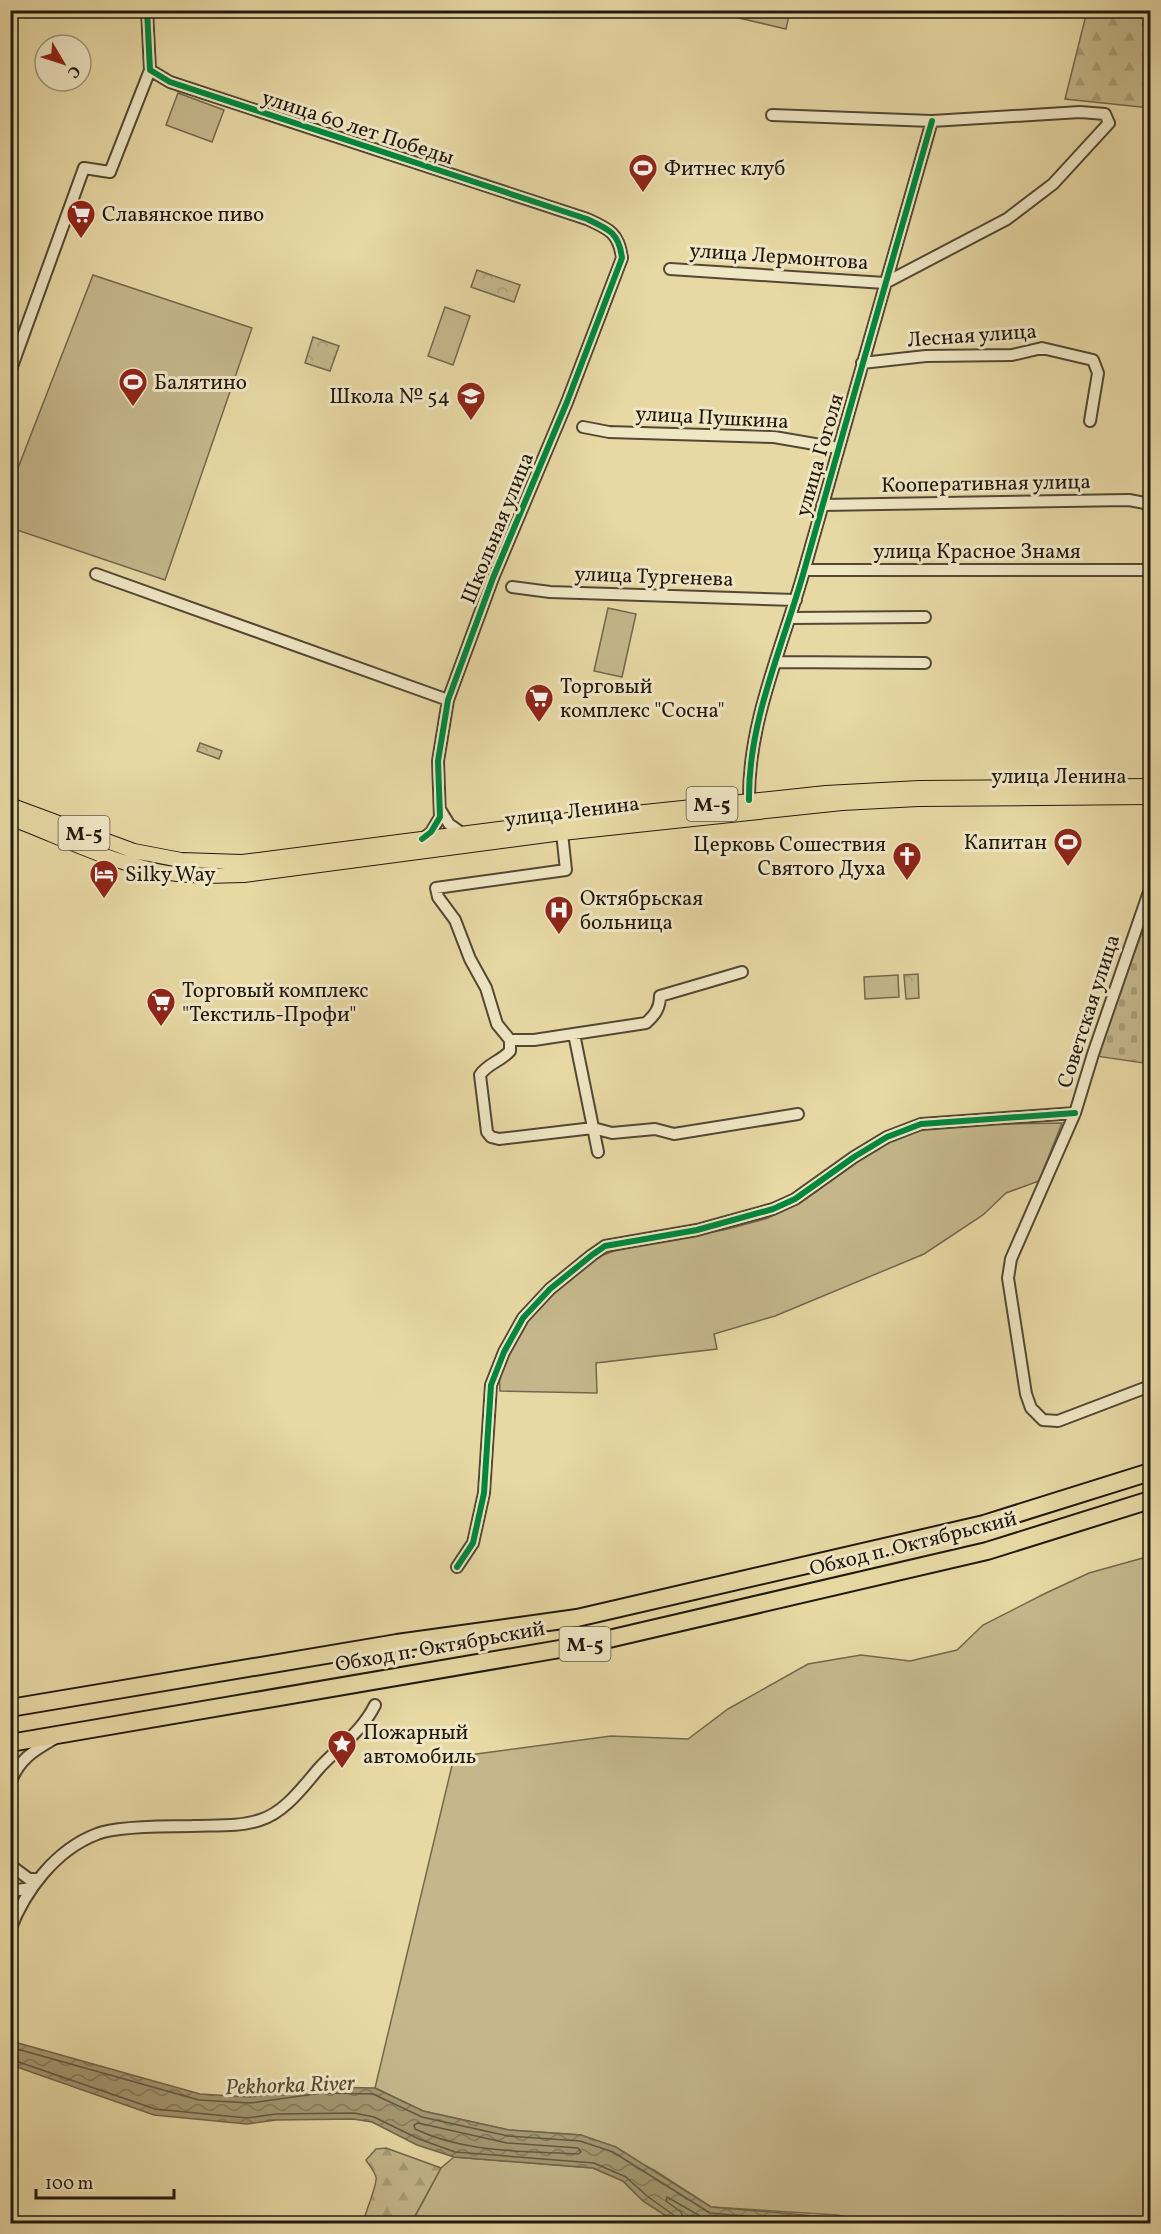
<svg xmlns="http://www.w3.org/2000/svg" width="1161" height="2234" font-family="Vollkorn,serif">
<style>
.green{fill:#c5b78b;stroke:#73684d;stroke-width:1.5}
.forest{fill:url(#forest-firs);stroke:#73684d;stroke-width:1.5}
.cemetery{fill:url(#cemetery-stones);stroke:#73684d;stroke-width:1.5}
.park{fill:url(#park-crowns);stroke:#73684d;stroke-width:1.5}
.water{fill:url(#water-waves);stroke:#70644a;stroke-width:1.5}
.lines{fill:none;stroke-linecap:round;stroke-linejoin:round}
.shore{stroke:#625840;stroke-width:1.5}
.minor-casing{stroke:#524834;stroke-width:14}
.major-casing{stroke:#21180f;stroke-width:16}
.highway-casing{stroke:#21180f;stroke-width:20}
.minor{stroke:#efe6c4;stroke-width:10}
.major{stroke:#e7d8a4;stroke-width:14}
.highway{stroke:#e7d8a4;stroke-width:16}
.cycleway-casing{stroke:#efe6c4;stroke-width:10}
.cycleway{stroke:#00873e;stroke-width:6}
.labels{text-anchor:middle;stroke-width:6;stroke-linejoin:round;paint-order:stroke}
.shield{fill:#efe6c4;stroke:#5f5645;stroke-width:1.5}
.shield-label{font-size:20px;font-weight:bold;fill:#21180f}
.street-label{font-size:21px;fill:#21180f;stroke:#efe6c4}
.poi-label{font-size:21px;fill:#21180f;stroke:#efe6c4;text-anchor:start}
.water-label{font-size:22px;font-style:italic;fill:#554b36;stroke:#efe6c4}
</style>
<defs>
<pattern id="forest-firs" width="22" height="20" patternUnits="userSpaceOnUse" patternTransform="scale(1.5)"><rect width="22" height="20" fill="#c5b78b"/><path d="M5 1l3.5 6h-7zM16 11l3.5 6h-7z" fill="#a99d77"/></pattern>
<pattern id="cemetery-stones" width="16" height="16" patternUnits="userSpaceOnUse" patternTransform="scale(1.5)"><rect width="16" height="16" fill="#c5b78b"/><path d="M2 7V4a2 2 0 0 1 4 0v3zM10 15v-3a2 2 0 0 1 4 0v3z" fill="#a99d77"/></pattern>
<pattern id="park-crowns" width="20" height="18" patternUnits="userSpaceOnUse" patternTransform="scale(1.5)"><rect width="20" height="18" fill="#c5b78b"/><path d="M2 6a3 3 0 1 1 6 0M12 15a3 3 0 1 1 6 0" fill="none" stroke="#a99d77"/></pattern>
<pattern id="water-waves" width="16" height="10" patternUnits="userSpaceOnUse" patternTransform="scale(1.5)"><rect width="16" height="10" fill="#a49771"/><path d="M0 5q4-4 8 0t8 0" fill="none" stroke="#857a5b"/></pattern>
</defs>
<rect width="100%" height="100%" fill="#e7d8a4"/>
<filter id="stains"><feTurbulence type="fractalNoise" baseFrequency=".00333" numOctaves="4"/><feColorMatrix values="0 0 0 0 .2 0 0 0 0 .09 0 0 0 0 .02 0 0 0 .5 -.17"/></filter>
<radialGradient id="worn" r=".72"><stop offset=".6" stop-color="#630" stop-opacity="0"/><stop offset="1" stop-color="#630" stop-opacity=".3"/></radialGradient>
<path class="green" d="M709,11H790L786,29Z
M178,93L224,110L212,142L166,125Z
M93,275L252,328L165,580L11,528V486Z
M445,307L470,316L453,365L428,356Z
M608,608L636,614L622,677L594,671Z
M898,975L899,997L865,999L864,977Z
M1062,1123L1039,1181L1006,1193L983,1215L924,1254L775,1316L714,1334L717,1349L596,1363L597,1393L500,1391L499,1370L513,1342L540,1304L553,1291L600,1256L620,1249L728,1229L768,1218L797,1202L860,1155L924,1125Z
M1150,1556V2223H1105L1061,2216L991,2224H878L837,2215L711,2207L654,2170L581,2135L509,2130L423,2111L375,2088L454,1757L611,1736L688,1739L728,1709L808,1664L861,1655L910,1661L957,1650L983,1625L1046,1593L1089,1573Z
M454,2157L593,2168L623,2181L643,2201L677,2223L411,2224L441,2168Z"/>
<path class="forest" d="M1087,11H1150V108L1065,99Z
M386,2148L441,2168L411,2223H363C365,2212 378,2184 376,2177C375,2172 369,2165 366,2160L376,2149Z"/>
<path class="cemetery" d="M1150,911V1064L1096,1056Z"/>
<path class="park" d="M477,270L520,285L514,302L471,287Z
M313,337L339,346L330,371L305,363Z
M200,743L222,751L219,759L197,751Z
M918,974L919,998L906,999L904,975Z"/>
<path class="water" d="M11,2041L200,2094L250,2097L322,2087L375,2088L423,2111L509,2130L581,2135L616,2147L711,2207L828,2217L860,2223H677L643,2201L623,2181L593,2168L454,2157L417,2145L372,2122L353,2119L276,2120L247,2124L154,2115L11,2065Z"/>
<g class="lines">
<path class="shore" d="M10,2047L199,2100L250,2103L322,2093L373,2094L422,2117L508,2136L580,2141L613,2152L710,2213L833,2224
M10,2059L155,2109L247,2118L276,2114L354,2113L374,2117L419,2139L455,2152L594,2163L626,2177L647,2196L675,2216L677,2224
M418,2123L507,2143L578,2148L581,2152L578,2154C524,2151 465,2153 415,2129L414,2125Z
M685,2224L681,2212L666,2201L667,2197L707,2220L750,2224"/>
<g class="minor-casing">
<path id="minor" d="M147,10L150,70L170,82L587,219C609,229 619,233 622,258L567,402L493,578L448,700L438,761L440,817L431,832L423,839
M772,115L932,121L1080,112L1105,114L1109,123L1053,184L1007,219L885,283
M670,269L885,283
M862,363L926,356L1012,355L1042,348L1093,360L1098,373L1090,421
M10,372L84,168L110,172L150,70
M583,427L609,432L774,437L838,448
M822,505L1129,500L1150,504
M804,570H1150
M96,574L448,700
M512,587L550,592L796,600
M790,618L925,617
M776,662L925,663
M749,800C748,721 783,646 804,571C847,421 888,271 932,121
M441,811L449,824L463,834
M562,833L566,870L436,888L438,897L455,920L470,959L486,988L497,1024L510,1040H534L646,1023C655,1015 660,1008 660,996L742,972
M1150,889L1093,1054L1075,1113L1011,1259L1008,1278L1026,1394L1031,1408L1043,1420L1058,1421L1150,1386
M574,1034L598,1152
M510,1040V1051C501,1061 487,1064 480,1075L487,1132L491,1137L499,1139L593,1128L612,1133L655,1129L674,1134L798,1114
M457,1567L473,1543L484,1493L491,1385L504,1352L523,1318L550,1289L592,1255L605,1246L697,1230L773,1209L795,1199L854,1157L887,1137L921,1124L1075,1113
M10,1784C18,1760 33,1751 54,1739
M10,1865L29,1879H38
M10,1891L31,1888
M10,1930C25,1891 55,1850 97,1834C116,1826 170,1826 192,1826C215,1825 239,1827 260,1820C286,1812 304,1785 321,1766C341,1745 362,1731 375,1705"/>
</g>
<g class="major-casing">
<path id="major" d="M10,805L134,851L181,860L242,862L577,819L826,793L919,788L1150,786
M10,818C58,836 107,861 157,871C186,877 215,876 244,875L562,833L842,803L918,799L1150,797"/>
</g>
<g class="highway-casing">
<path id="highway" d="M10,1708L397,1643L577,1618L984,1524L1150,1472
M10,1743L583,1645L987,1551L1150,1500"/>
</g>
<use href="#minor" class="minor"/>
<use href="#major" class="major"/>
<use href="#highway" class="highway"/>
<g class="cycleway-casing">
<path id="cycleway" d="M147,10L150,70L170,82L587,219C609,229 619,233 622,258L567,402L493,578L448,700L438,761L440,817L431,832L422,839
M749,800C748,721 783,646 804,571C847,421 888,271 932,121
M457,1567L473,1543L484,1493L491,1385L504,1352L523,1318L550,1289L592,1255L605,1246L697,1230L773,1209L795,1199L854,1157L887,1137L921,1124L1075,1113"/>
</g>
<use href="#cycleway" class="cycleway"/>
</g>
<defs>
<g id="stadium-pin" transform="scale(1.5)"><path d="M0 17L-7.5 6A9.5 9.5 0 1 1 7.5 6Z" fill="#8f2418" stroke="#efe6c4"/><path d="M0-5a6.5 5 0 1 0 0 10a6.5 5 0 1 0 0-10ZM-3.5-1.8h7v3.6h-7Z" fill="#fff"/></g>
<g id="supermarket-pin" transform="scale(1.5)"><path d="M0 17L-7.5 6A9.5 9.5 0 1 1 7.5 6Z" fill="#8f2418" stroke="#efe6c4"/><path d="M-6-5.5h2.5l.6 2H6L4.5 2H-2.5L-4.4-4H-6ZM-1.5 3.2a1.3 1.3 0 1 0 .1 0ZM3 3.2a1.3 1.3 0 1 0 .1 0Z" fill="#fff"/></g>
<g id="school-pin" transform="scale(1.5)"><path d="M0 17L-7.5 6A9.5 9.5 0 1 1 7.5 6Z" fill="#8f2418" stroke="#efe6c4"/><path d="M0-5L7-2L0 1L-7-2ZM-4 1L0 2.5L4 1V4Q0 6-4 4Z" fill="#fff"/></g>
<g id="church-pin" transform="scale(1.5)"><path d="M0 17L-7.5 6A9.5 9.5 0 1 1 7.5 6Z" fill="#8f2418" stroke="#efe6c4"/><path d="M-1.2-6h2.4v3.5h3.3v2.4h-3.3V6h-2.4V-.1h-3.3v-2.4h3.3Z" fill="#fff"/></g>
<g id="hotel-pin" transform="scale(1.5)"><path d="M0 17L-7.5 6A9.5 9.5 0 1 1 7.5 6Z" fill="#8f2418" stroke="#efe6c4"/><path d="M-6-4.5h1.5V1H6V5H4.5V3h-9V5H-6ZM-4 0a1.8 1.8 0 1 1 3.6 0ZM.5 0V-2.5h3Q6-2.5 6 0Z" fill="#fff"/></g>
<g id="hospital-pin" transform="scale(1.5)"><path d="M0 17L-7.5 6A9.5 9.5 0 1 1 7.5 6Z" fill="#8f2418" stroke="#efe6c4"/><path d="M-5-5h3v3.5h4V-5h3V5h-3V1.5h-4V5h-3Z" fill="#fff"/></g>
<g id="sight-pin" transform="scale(1.5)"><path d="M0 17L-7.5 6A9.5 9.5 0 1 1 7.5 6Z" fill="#8f2418" stroke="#efe6c4"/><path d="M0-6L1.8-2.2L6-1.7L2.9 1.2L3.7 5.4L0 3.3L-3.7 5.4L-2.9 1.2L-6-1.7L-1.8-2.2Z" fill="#fff"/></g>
</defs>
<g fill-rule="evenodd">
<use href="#stadium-pin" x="643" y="168"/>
<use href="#supermarket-pin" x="81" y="214"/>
<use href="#stadium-pin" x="133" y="382"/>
<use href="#school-pin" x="471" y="396"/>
<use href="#supermarket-pin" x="539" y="698"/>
<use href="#stadium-pin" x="1068" y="842"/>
<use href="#church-pin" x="907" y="856"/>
<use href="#hotel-pin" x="104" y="874"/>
<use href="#hospital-pin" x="559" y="910"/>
<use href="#supermarket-pin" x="161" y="1002"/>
<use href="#sight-pin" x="342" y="1744"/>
</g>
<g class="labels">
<g class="shield">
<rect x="686.5" y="787" width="51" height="34" rx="4.5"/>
<rect x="58.5" y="816" width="51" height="34" rx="4.5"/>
<rect x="559.5" y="1627" width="51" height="34" rx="4.5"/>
</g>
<g class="shield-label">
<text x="712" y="811">М-5</text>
<text x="84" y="840">М-5</text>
<text x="585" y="1651">М-5</text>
</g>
<g class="street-label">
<text transform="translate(358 127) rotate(18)" y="7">улица 60 лет Победы</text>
<text transform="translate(779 256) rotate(4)" y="7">улица Лермонтова</text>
<text transform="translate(972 335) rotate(-4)" y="7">Лесная улица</text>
<text transform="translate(712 417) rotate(3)" y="7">улица Пушкина</text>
<text transform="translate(819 455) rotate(-74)" y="7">улица Гоголя</text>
<text transform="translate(986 483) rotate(-1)" y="7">Кооперативная улица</text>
<text transform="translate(497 528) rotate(-68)" y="7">Школьная улица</text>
<text x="977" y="558">улица Красное Знамя</text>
<text transform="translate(654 576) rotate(2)" y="7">улица Тургенева</text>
<text x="1059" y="783">улица Ленина</text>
<text transform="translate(572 811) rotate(-7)" y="7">улица Ленина</text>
<text transform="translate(1088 1011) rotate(-72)" y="7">Советская улица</text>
<text transform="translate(913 1543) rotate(-14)" y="7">Обход п. Октябрьский</text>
<text transform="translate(440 1646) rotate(-10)" y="7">Обход п. Октябрьский</text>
</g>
<g class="poi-label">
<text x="664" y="175">Фитнес клуб</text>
<text x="102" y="221">Славянское пиво</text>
<text x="154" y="389">Балятино</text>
<text x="450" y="403" text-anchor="end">Школа № 54</text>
<text x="560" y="693">Торговый<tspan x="560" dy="24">комплекс "Сосна"</tspan></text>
<text x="1047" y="849" text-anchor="end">Капитан</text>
<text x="886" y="851" text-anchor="end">Церковь Сошествия<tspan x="886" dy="24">Святого Духа</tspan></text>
<text x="125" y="881">Silky Way</text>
<text x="580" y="905">Октябрьская<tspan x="580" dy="24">больница</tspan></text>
<text x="182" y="997">Торговый комплекс<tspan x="182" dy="24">"Текстиль-Профи"</tspan></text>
<text x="363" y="1739">Пожарный<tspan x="363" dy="24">автомобиль</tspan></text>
</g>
<g class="water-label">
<text transform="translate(290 2084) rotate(-2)" y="8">Pekhorka River</text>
</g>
</g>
<rect width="1161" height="2234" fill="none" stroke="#e7d8a4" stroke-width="36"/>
<rect x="12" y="12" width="1137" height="2210" fill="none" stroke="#21180f" stroke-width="3"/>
<rect x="18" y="18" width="1125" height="2198" fill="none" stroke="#21180f" stroke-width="1.5"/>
<g transform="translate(63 63) rotate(129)"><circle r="28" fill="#efe6c4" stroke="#9d947c" stroke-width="1.5"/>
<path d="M0-4.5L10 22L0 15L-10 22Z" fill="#8f2418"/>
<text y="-9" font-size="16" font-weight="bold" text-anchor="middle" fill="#21180f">С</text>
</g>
<path d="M36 2189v9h138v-9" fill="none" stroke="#21180f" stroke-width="3"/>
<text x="45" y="2189" font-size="18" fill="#21180f" stroke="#efe6c4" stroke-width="4.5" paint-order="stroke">100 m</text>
<rect width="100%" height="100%" filter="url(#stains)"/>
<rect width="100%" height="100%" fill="url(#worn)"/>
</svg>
